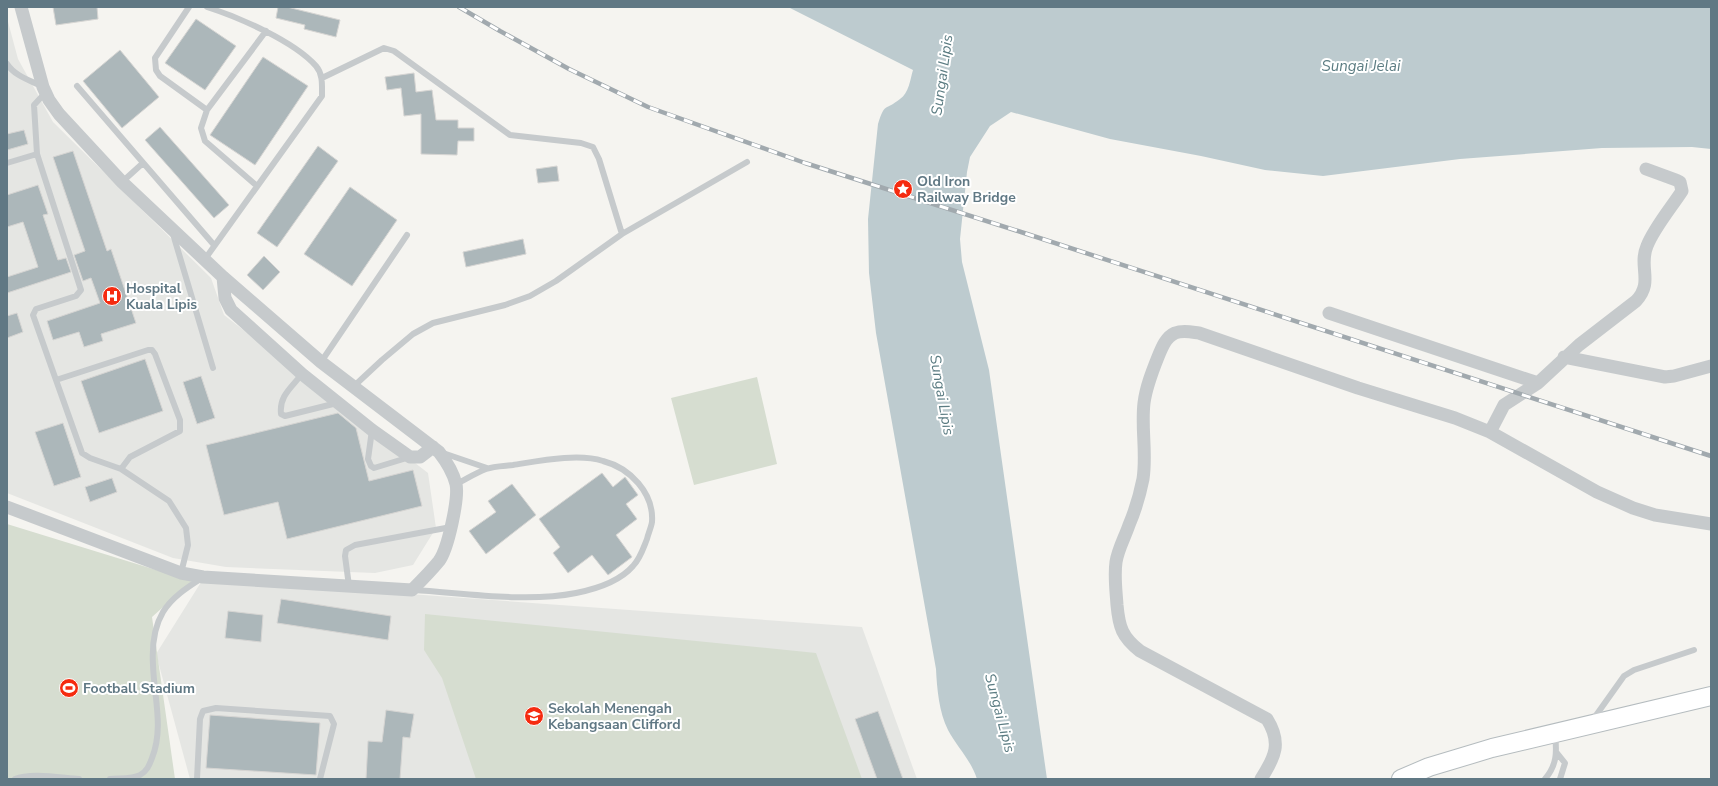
<svg xmlns="http://www.w3.org/2000/svg" width="1718" height="786" font-family="'Nunito Sans',sans-serif">
<style>
.built{fill:#e5e6e3}
.green{fill:#d6ddd0}
.water{fill:#bdcbcf}
.building{fill:#acb7ba;stroke:#d6d5d3}
.lines{fill:none;stroke-linecap:round;stroke-linejoin:round}
.secondary-casing{stroke:#b5bcbf;stroke-width:20}
.lane{stroke:#c6cacc;stroke-width:6}
.street{stroke:#c6cacc;stroke-width:13}
.secondary{stroke:#fff;stroke-width:18}
.rail-casing{stroke:#a1a9ae;stroke-width:4.5}
.rail{stroke:#fff;stroke-width:3;stroke-dasharray:9;stroke-linecap:butt}
.labels{text-anchor:middle;stroke-width:4;stroke-linejoin:round;paint-order:stroke}
.poi-label{font-size:14px;font-weight:bold;fill:#607884;stroke:#fff;text-anchor:start}
.water-label{font-size:15px;font-style:italic;fill:#5b7c82;stroke:#fff}
</style>
<rect width="100%" height="100%" fill="#f5f4f0"/>
<path class="built" d="M7,18L18,59L53,122L211,278L224,315L428,473L436,528L413,565L375,573L226,567L173,558L7,493Z
M203,579L862,627L917,779H190L156,654Z"/>
<path class="green" d="M757,377L777,464L694,485L671,398Z
M7,524L192,581L152,617L175,779H7Z
M425,614L816,653L862,779H476L442,678L424,650Z"/>
<path class="water" d="M788,7H1711V149L1692,147L1602,148L1460,159L1323,176L1265,170L1201,156L1110,139L1011,112L990,126L970,157L967,172L960,239L962,262L989,370L1047,779H977C971,760 957,747 948,730C939,712 937,689 936,669L876,333L869,273L868,219L878,124C885,102 885,111 900,99C909,93 910,80 913,70Z"/>
<path class="building" d="M53,7H97L98,19L56,25Z
M278,7H287L340,20L336,37L304,29L305,25L276,18Z
M196,19L236,46L205,90L165,63Z
M120,50L159,97L122,128L83,81Z
M263,57L308,86L255,165L210,135Z
M414,73L416,92L432,90L436,120H458V128H474V141H458L457,155L421,154V114L404,116L401,88L387,90L385,77Z
M160,127L229,205L214,218L145,140Z
M24,130L28,144L7,150V134Z
M318,146L338,161L277,247L257,233Z
M73,151L107,251L111,249L136,323L101,334L103,341L84,347L79,332L53,340L47,321L100,303L91,278L83,281L74,255L85,251L53,157Z
M557,166L559,181L538,183L536,169Z
M38,185L48,214L43,215L58,260L66,258L71,272L7,293V277L38,267L23,222L7,227V195Z
M350,187L397,220L352,286L304,254Z
M523,239L526,254L466,267L463,252Z
M264,256L280,272L263,290L247,275Z
M17,313L23,332L7,338V316Z
M145,359L163,411L99,433L81,381Z
M201,376L215,418L197,424L183,382Z
M338,413L356,428L369,481L413,470L422,506L287,539L278,502L224,515L206,445Z
M63,423L81,477L54,486L35,432Z
M602,473L613,487L625,477L638,495L626,504L637,519L616,535L632,557L608,575L592,555L568,573L553,553L560,547L539,519Z
M112,478L117,492L90,502L85,487Z
M512,484L536,515L486,554L469,531L496,512L488,501Z
M281,599L391,616L388,640L277,623Z
M228,611L263,615L261,642L225,638Z
M386,710L414,714L410,738L403,737L400,779H366L368,741L382,742Z
M878,711L903,779H877L855,719Z
M210,715L320,723L316,775L206,768Z"/>
<g class="lines">
<g class="secondary-casing">
<path id="secondary" d="M1401,779L1429,767L1492,748L1711,696"/>
</g>
<path class="lane" d="M189,7L155,58L156,70L160,76L207,110
M7,64C15,76 29,80 41,86
M322,78L384,48L394,51L510,135L581,143L593,147L599,159L622,234
M77,86L214,245
M46,92L34,105L37,154L81,290L76,296L36,309L33,315L56,380L148,350H152L155,354L180,420V431L130,457L121,469L169,501L186,528L188,545L181,573
M7,163L37,154
M122,182L143,163
M257,186L205,141L201,128L207,110L266,31
M173,234L213,368
M205,259L322,96C322,85 323,74 316,66C294,41 238,17 207,7
M321,362L407,235
M302,374C291,388 279,396 281,414L285,416L337,403
M56,380L82,453L90,458L121,469
M353,387L382,360L413,334L433,323L505,305L530,296L556,281L622,234L747,162
M372,430L368,459L371,466L374,468L410,457
M443,453L487,468
M349,586L345,556L346,550L355,545L451,527
M414,590C464,593 527,603 576,593C596,589 620,581 633,566C640,559 643,549 647,539C648,534 651,528 652,522C654,493 630,468 603,461C578,453 539,461 513,465C504,466 494,466 486,469C476,473 466,479 456,484
M1592,721L1624,676L1634,670L1694,650
M1557,753L1565,763L1560,779
M15,779C31,772 62,778 79,779
M110,779C119,778 133,779 140,775C147,771 149,766 152,758C164,728 154,697 153,665C152,648 154,627 163,612C172,597 188,587 202,578
M197,779L200,719L203,711L216,708L330,716L334,724L320,779
M1545,779C1557,765 1557,752 1555,734"/>
<path class="street" d="M223,277L225,298L231,310L302,374L372,430L410,457H420L433,447
M1329,313L1538,383
M1564,357L1665,377L1674,376L1711,366
M1490,432L1504,405L1538,383L1579,345L1636,301C1654,282 1638,267 1647,246C1654,228 1671,208 1682,191L1680,182L1676,180L1646,169
M7,507L181,573L203,577L412,590C421,581 431,571 439,561C448,549 459,498 456,484C453,472 446,461 439,452L321,362L223,277L122,182L59,114L49,100L43,87L21,7
M1261,779C1275,757 1282,743 1267,719L1140,651C1122,637 1119,627 1117,605C1116,590 1114,576 1116,562C1118,549 1125,537 1129,525C1135,511 1140,494 1143,479C1147,453 1141,428 1144,403C1146,387 1152,372 1158,357C1162,347 1166,337 1175,333C1183,330 1191,332 1199,333L1358,388L1455,418L1490,432L1597,492L1633,508L1655,515L1711,524"/>
<use href="#secondary" class="secondary"/>
<g class="rail-casing">
<path id="rail" d="M459,7L500,31L569,69L648,107L805,163L1021,232L1711,456"/>
</g>
<use href="#rail" class="rail"/>
</g>
<defs>
<g id="sight-disc" transform="scale(1)"><circle r="9.5" fill="#f52b10" stroke="#fff"/><path d="M0-6L1.8-2.2L6-1.7L2.9 1.2L3.7 5.4L0 3.3L-3.7 5.4L-2.9 1.2L-6-1.7L-1.8-2.2Z" fill="#fff"/></g>
<g id="hospital-disc" transform="scale(1)"><circle r="9.5" fill="#f52b10" stroke="#fff"/><path d="M-5-5h3v3.5h4V-5h3V5h-3V1.5h-4V5h-3Z" fill="#fff"/></g>
<g id="stadium-disc" transform="scale(1)"><circle r="9.5" fill="#f52b10" stroke="#fff"/><path d="M0-5a6.5 5 0 1 0 0 10a6.5 5 0 1 0 0-10ZM-3.5-1.8h7v3.6h-7Z" fill="#fff"/></g>
<g id="school-disc" transform="scale(1)"><circle r="9.5" fill="#f52b10" stroke="#fff"/><path d="M0-5L7-2L0 1L-7-2ZM-4 1L0 2.5L4 1V4Q0 6-4 4Z" fill="#fff"/></g>
</defs>
<g fill-rule="evenodd">
<use href="#sight-disc" x="903" y="189"/>
<use href="#hospital-disc" x="112" y="296"/>
<use href="#stadium-disc" x="69" y="688"/>
<use href="#school-disc" x="534" y="716"/>
</g>
<g class="labels">
<g class="poi-label">
<text x="917" y="186">Old Iron<tspan x="917" dy="16">Railway Bridge</tspan></text>
<text x="126" y="293">Hospital<tspan x="126" dy="16">Kuala Lipis</tspan></text>
<text x="83" y="693">Football Stadium</text>
<text x="548" y="713">Sekolah Menengah<tspan x="548" dy="16">Kebangsaan Clifford</tspan></text>
</g>
<g class="water-label">
<text x="1361" y="71">Sungai Jelai</text>
<text transform="translate(942 75) rotate(-82)" y="5">Sungai Lipis</text>
<text transform="translate(942 395) rotate(80)" y="5">Sungai Lipis</text>
<text transform="translate(1000 713) rotate(75)" y="5">Sungai Lipis</text>
</g>
</g>
<rect width="1718" height="786" fill="none" stroke="#607884" stroke-width="16"/>
</svg>
